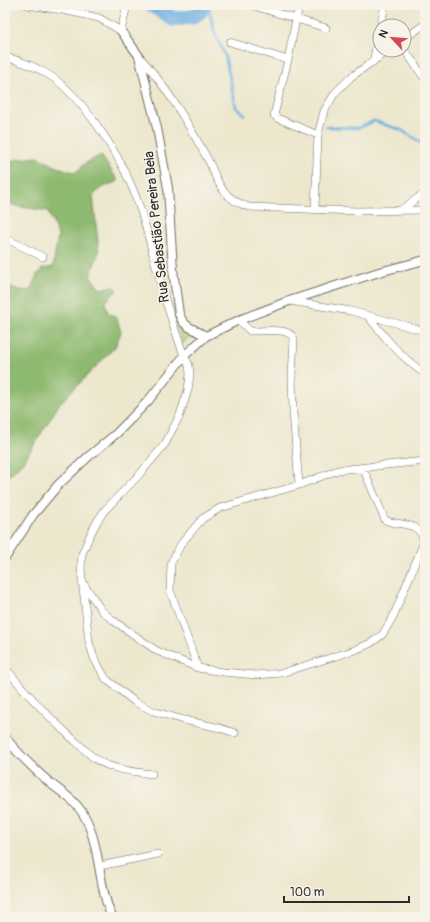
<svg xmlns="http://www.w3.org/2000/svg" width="430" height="922" font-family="Pangolin,sans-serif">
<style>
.green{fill:#b3d982;stroke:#6f8256}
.forest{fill:#8eb970;stroke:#5c724e}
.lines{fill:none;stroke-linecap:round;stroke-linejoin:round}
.stream{stroke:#6dafe2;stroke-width:2.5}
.river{stroke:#6dafe2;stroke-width:15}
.minor-casing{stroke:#6f6d64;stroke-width:8}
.tertiary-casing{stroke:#6f6d64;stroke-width:10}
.minor{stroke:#fff;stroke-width:7}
.tertiary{stroke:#fff;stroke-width:8}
.labels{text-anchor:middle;stroke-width:3.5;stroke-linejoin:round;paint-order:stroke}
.street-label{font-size:14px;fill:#2b2b2b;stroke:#f7f3e8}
</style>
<rect width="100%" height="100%" fill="#f7f3e8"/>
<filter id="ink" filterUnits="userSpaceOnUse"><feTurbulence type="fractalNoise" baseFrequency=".025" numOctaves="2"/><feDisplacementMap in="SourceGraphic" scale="8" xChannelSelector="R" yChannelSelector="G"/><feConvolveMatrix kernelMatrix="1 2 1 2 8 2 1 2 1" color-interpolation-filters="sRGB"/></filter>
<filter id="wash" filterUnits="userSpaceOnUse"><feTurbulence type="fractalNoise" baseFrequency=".012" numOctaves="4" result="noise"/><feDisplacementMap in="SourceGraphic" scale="16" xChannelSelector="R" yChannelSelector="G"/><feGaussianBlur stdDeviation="0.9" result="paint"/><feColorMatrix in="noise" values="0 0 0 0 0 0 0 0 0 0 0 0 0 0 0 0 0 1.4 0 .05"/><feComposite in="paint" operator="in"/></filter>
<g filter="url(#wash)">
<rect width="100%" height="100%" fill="#ece7cd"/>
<path class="green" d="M177,327L192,332L183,344Z"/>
<path class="forest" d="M101,155L118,181L101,188L93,196L99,252L90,276L100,289L113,286L117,290L105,303L108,313L116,316L121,332L115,347L60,403L24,461L5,480V284L19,290L30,291L37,275L42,269L53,267L58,235L48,211L22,207L5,203V161H11L19,159L38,157L55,166L75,173L84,164Z"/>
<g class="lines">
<path class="stream" d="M208,5L214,31L225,56L236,107L245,115
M326,127L359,128L374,121L401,130L425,145"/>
<path class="river" d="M152,5L173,19L193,17L201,11L204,5"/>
</g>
</g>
<g filter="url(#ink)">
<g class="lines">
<g class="minor-casing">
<path id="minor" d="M27,5L63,10L99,18L121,31L127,5
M251,5L326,28
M300,5L296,19L288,60L274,115L277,118L318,135
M404,39L425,24
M230,42L288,60
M404,49L425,79
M139,56C167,87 187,122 207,158C213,168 216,182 224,191C231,200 239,204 249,207L357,211L425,210
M5,57C17,60 31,65 42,71C78,89 117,151 132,187C147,222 153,259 164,295C170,316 177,336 184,356L189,365L190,374L188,390L180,415L165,444L139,475L105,510L98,520L90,535L82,554L81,569L89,642L94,658L106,679L135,702L153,711L184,720L220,728L235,733
M373,62L385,5
M315,209L318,135L324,111L335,93L351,77L389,50
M399,211L425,193
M5,238L43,257
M290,301L351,311L425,331
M368,316C385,338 402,358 425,374
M239,320L250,331C263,332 288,326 294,339L292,376L293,412L299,485
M83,583L102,611L114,621L157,651L198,668L223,672L256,675L282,673L355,650L371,643L382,635L393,617L424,542C420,520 401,527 385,520L363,468
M5,667C26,694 50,718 75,741C85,749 94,761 107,765C121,771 137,772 152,774
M198,668L170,590L171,563L181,544L202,519L220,508L299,485L338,470L425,461
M100,866L158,854"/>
</g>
<g class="tertiary-casing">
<path id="tertiary" d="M121,31L139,56L157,128L168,188L173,270L179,314L183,322L189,327L206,336
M5,558L33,515L58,485L89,456L117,433L148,401L184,356L206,336L239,320L289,301L379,272L425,260
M5,737C18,754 34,769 50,783C63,793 77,802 85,817C101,848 98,887 112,917"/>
</g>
<use href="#minor" class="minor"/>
<use href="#tertiary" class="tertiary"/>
</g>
</g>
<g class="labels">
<g class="street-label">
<text transform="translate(156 227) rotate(-96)" y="5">Rua Sebastião Pereira Beia</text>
</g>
</g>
<rect width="430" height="922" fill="none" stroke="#f7f3e8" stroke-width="20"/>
<g transform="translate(392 38) rotate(296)"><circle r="19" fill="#f7f3e8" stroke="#a5a39c"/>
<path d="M0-3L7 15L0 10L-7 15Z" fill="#d1495b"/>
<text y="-6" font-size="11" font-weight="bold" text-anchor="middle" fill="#2b2b2b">N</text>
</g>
<path d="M284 896v6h125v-6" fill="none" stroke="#2b2b2b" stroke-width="2"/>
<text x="290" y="896" font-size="12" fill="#2b2b2b" stroke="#f7f3e8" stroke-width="3" paint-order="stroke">100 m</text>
</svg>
